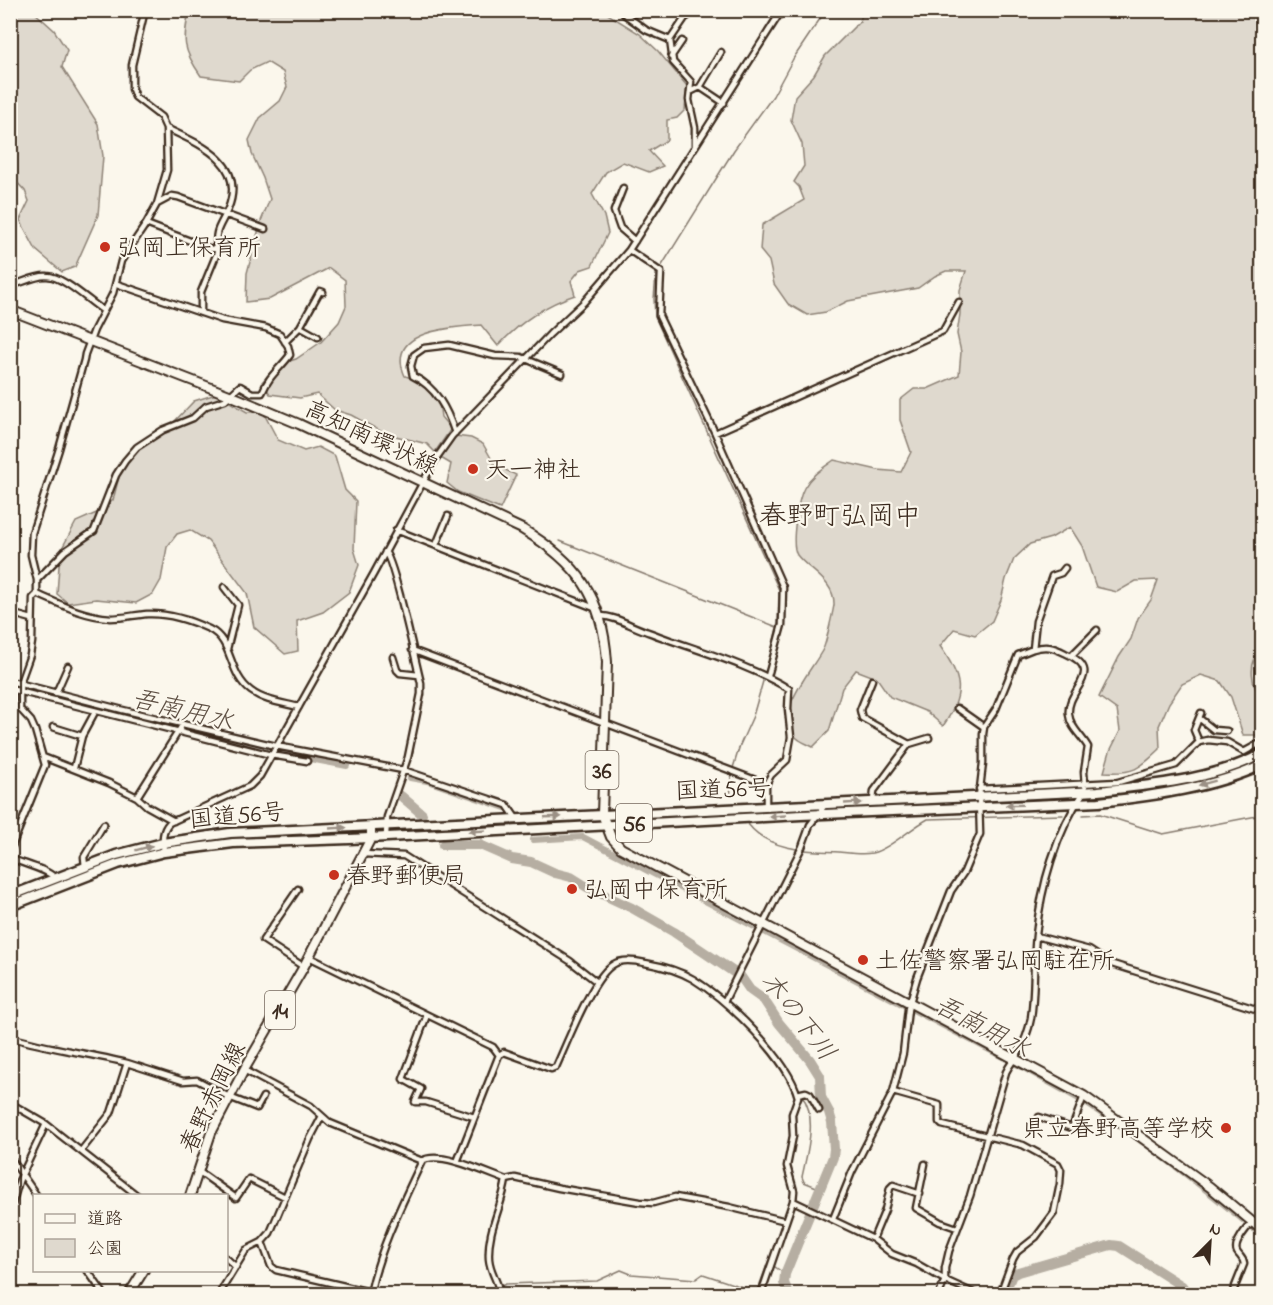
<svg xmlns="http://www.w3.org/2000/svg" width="1273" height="1305" font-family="'Indie Flower','Klee One',sans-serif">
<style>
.green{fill:#dfd9ce;stroke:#8d8276;stroke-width:1.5}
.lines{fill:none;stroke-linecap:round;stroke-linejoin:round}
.stream{stroke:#85796d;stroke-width:1.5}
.canal{stroke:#b6aea2;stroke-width:6}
.river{stroke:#b6aea2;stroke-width:10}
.street-casing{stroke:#3b2a1e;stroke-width:9}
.primary-casing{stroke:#3b2a1e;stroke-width:12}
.highway-casing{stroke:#3b2a1e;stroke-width:13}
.street{stroke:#fbf7ec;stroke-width:4.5}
.primary{stroke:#fbf7ec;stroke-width:8}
.highway{stroke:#fbf7ec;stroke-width:8}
.oneway{fill:#9b9085}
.poi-dot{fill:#c8321e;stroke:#fbf7ec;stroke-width:2}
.labels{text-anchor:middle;stroke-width:4.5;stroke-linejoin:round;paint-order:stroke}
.shield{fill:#fbf7ec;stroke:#75685c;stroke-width:1.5}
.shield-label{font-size:22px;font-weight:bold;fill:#3b2a1e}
.poi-label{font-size:24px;fill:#3b2a1e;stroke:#fbf7ec;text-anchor:start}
.street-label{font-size:24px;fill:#3b2a1e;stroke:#fbf7ec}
.water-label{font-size:26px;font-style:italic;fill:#605246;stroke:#fbf7ec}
.quarter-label{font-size:27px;fill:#3b2a1e;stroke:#fbf7ec}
</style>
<rect width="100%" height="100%" fill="#fbf7ec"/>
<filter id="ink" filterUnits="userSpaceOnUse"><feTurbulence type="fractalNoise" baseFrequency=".0167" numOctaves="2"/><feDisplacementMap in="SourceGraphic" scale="12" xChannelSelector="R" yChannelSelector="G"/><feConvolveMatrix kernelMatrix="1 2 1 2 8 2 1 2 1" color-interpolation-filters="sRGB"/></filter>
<g filter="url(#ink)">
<path class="green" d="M11,10L33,11L54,30L67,50L62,67L98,124L103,156L98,215L75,267L62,272L36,250L20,220L29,201L25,191L11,176Z
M189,11H603L640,34L658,51L687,86L685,110L677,118L667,120V140L649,151L663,166L649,172L623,162L606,172L592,194L604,216L608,233L592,266L580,270L571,281L575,295C544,305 520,322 498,346L481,325C453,328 384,329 405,376L423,382L438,396L441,417L451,429L435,452L427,444L384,433L351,415L335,410L317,394L300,398L270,394L262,382L277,365L296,359L321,342L339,322L346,306L345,280L329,268L270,299L246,302L247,273L261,221L270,199L263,178L252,154L249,140L260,118L280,101L287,87L283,72L267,62L250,70L239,81L201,76C182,49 183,41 189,11Z
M863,11H1262V649C1247,662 1251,685 1262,699V735H1243L1231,697L1220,681L1201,675L1182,684L1169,703L1159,726L1160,749C1139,769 1134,774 1104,772L1110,751L1120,731L1117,710L1099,697L1119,657L1131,639L1138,618L1151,600L1158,580L1136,581L1117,592L1096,587L1082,546L1070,527L1051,538L1030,544L1014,559L1006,579L1001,600L992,621L975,635L954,629L940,646C962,678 966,693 943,726L927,712L890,697L877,678L856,670L842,688L829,731L813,747C808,744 801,742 797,738C769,717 813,669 823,649C826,644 833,611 834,605C835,581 809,571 797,555C790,544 798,499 804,488C811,475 823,468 834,460L878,470L901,472L911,452L900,420V400L914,389H927L959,375L961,352L957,334L960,314V290L966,271H946L935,276L918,288L848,301L826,312L807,315L788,304L774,284L769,261L760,250L762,225L804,200L799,187L794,182L804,166L802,144L791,120L795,96L814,75L825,56L860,21Z
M216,394L247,412H263L278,440L304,451L318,447L335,456L345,490L356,501L354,549L359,565L349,592L323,612L297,621L298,651L285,654L254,627L247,593L208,541L190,530L177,534L167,547L161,580L153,594L136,603L96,599L68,603L57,594L60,552L76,522L101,511L113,500L120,473L138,446L173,423L194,401Z
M455,436L471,438L483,444L495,465L516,475L500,509L458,492L447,483L451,464L439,457Z"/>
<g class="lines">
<path class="stream" d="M560,541L777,627
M733,768L740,745L753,716L772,650L778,623L779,590L655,317L654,299L656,275L734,150L773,96L793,59L826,10
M731,795L730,786L732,773
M1083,815L1100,814L1163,834L1262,815
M748,824C769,851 808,851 839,852C849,853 862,855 872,853C889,849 911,828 928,819L1063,815
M802,1096C818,1117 807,1153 802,1177L804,1182L819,1188
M10,1163L19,1174
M26,1184L34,1197
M83,1270L99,1294
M501,1286L506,1284L597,1281L621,1270L631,1274L696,1279L703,1274L757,1292L768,1262L785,1274
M474,1294L496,1287"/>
<path class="canal" d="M10,686L278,753L347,766
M410,778L427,781L505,808
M533,840L583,837L1018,1065C1039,1077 1061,1089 1082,1101C1145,1141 1205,1188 1262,1236"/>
<path class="river" d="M401,796L422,814
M443,845H480L512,859L531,862L555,873L571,877L587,887L632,908L674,932L741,977L750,990L764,1000L779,1023L810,1060L820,1076L821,1097L829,1112L832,1122L834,1149L833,1157L785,1274L784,1283L789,1294
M1004,1294L1012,1275L1018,1272L1111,1245L1119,1246L1182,1286L1188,1294"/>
<g class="street-casing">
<path id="street" d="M624,10V14L646,30L670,40L673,62L691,82L689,100L695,128V146
M670,40L685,18L697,10
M671,57L682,41
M700,87L724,103
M690,92L700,87L721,52
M166,128C199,144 247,162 228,209C221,226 214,229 217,248
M623,188L614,211L620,228L635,241
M157,204L172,196L178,197L265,229
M146,224L211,249L217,248V253L201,292V313
M629,250L661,272L659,316L715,433L783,587L782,625L768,676
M10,286C22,283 36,275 47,276C63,276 90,302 104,311
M300,327L320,291L323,292
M285,342L300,327L318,337
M455,433C447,409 436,387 413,376L411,366L414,355L424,348L449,345L495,356L521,357L562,374
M715,433L943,331L959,302
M396,530L597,609
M436,545L448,516
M385,552C394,560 416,664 421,683V694L408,757L387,817L386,836
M37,580L65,551L94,531L116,475L125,461L137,447L163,430L193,418L206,406L225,400L240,386L252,393H262C270,374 279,370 290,355L288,346L280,334L266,328L222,320L117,284
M224,587L238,605L227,649
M37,594C62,605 83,616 111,618C123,618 135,615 147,614C168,613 190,620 209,629C234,641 227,673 251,691C264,701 283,703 299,707
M10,613L32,619
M600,616C616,616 632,627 648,632C695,650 746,663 789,689L788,709L791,737L787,760L771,775L766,784V807
M1033,649C1046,645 1053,647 1065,653C1108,672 1065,689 1069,715C1070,727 1082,736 1088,747L1084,772L1085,786
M412,650L766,784
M1071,656L1097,630
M393,657L397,670L400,673L419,675
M872,680L860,710L862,718L909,744L929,738
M10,681L123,710L276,746L403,770L507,805L516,818
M10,689L271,755L307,761
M56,693L68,666
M957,708L984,727
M1199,718L1214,730L1227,731
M53,727L82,736
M1199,742L1194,730L1201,713
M43,757L109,783L137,797
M74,768L82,736L95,712
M979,789L1118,782L1176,765L1199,742L1208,740L1227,742L1244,752L1262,742
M873,802L874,791L909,744
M174,821L147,806L137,797L183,724
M10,851L45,765L35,730L31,721L20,709V683L30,655L32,642L33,598L37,594V580L31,555L32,533L59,449L84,360L85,354L94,330L113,293L121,261L146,224L157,204L167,170L166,128L161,117L135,97L132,89V65L145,10
M164,852C163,841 161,832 169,823L250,786L260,776L374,573L435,460L452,436L550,334L584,302L629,250L782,10
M363,854L404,856L570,961L597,982
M10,858C23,864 47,869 55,878
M85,867L84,857L104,824
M298,889L263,940L304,967
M1036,936L1089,950L1109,963L1262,1011
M309,957L493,1047L499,1055
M724,1002L802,847L810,825L825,805
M427,1015L403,1079L421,1089L415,1102H426L474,1117
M10,1037C49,1049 88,1053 127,1063
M499,1055L504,1052L551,1069L556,1067C567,1043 593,975 614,964C622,959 636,961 645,963C662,966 678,970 693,979C727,1000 788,1058 798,1097L792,1114L793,1136L787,1166L794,1191L793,1201L761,1294
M244,1070L311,1106L330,1123L422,1161
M893,1092L939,1105V1122L942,1125L1023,1145L1058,1164L1061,1170L1060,1184L1054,1213L1036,1237L1017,1252L1013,1259L1000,1294
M797,1094L806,1092L810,1094L819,1110
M10,1103L46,1124
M1039,1117L1072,1128L1084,1096
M81,1151L111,1113L127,1063L183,1081L197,1080L229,1097L257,1108L263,1097
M10,1157L37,1196
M457,1162L499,1055
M925,1164L916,1208L940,1222L957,1228
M198,1171L236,1198L249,1179L285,1197
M793,1201L873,1239L892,1254L917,1264L945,1280L976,1294
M10,1212L19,1181L46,1124L138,1196
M833,1219L852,1172L893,1092L903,1053L908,1009L917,978L951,891L964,872L980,834L979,797L983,763V734L984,727L996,709L1018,655L1033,649L1036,621L1052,576L1061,573L1065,568
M873,1239L885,1210L890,1188L893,1185L920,1194
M262,1242L270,1233L310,1139L322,1116
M226,1258L236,1267
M87,1270L104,1294
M219,1294L246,1250L262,1242L271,1266L276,1270L370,1292
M370,1294C380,1247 402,1204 422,1161C439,1150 487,1173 506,1180L515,1178L559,1188L640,1202L653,1203L675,1197L729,1207L786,1221
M500,1294C498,1281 490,1272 489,1259C487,1230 502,1207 506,1180
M939,1294L945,1280V1268L949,1251L970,1196L1006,1072C1010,1064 1014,1060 1018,1053C1024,1043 1029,1029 1031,1018C1035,990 1033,962 1036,935C1041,886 1056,832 1084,792
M1232,1294L1244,1264C1243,1257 1240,1257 1237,1252C1233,1244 1247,1227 1253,1222"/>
</g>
<g class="primary-casing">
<path id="primary" d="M10,310L232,396L299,424L522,529C577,562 603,596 607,662L602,814L611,837L621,848L1084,1096L1210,1187L1262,1230
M190,1196L211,1133L244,1070L303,968L371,838V827
M129,1294L144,1270"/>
</g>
<g class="highway-casing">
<path id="highway" d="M10,896L116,855L163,843L230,833L1098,791C1152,785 1213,780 1262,754
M10,906L118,864L164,852L233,843L350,839L801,815L1099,802C1152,796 1213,788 1262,765"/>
</g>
<use href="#street" class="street"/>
<use href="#primary" class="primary"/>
<use href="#highway" class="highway"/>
</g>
<defs><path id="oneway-solid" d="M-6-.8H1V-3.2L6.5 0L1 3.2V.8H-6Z" transform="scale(1.5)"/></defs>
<g class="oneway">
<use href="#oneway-solid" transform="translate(1207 783) rotate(165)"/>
<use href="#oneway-solid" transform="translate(853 803) rotate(-3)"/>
<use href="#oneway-solid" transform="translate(1014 805) rotate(179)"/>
<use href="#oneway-solid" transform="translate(777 816) rotate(177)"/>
<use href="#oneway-solid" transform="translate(553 817) rotate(-2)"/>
<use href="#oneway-solid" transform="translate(338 828) rotate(-3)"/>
<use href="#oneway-solid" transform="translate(477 831) rotate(177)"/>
<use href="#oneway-solid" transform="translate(144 848) rotate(-15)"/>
</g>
</g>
<g class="poi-dot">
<circle cx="105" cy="247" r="6"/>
<circle cx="473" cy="469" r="6"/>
<circle cx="334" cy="875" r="6"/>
<circle cx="572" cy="889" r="6"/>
<circle cx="863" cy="960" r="6"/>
<circle cx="1226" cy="1128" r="6"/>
</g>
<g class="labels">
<g class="shield">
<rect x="585.5" y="751" width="33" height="38" rx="4.5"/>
<rect x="616" y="804" width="36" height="38" rx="4.5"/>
<rect x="265" y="991" width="30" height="38" rx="4.5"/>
</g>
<g class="shield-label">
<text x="602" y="778">36</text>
<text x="634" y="831">56</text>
<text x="280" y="1018">14</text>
</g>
<g class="poi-label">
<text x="117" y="255">弘岡上保育所</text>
<text x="485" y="477">天一神社</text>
<text x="346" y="883">春野郵便局</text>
<text x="584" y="897">弘岡中保育所</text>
<text x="875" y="968">土佐警察署弘岡駐在所</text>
<text x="1214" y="1136" text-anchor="end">県立春野高等学校</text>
</g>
<g class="street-label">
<text transform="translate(372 437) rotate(25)" y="8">高知南環状線</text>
<text transform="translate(723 789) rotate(-2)" y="8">国道56号</text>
<text transform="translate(237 815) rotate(-5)" y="8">国道56号</text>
<text transform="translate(212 1097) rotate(-64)" y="8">春野赤岡線</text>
</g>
<g class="water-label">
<text transform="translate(183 709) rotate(14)" y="9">吾南用水</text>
<text transform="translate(799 1016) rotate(52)" y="9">木の下川</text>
<text transform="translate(983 1026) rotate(28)" y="9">吾南用水</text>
</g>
<g class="quarter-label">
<text x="840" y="524">春野町弘岡中</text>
</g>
</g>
<rect width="1273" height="1305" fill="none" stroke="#fbf7ec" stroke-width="36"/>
<rect x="18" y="18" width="1237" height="1269" fill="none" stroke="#3b2a1e" stroke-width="2" filter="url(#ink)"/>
<rect x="33" y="1194" width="195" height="78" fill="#fbf7ec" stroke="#aea59a" stroke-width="1.5"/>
<rect x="45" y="1214" width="30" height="9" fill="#fbf7ec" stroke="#aea59a" stroke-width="1.5"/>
<text x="87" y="1224" font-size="18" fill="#3b2a1e">道路</text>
<rect x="45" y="1239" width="30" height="18" fill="#dfd9ce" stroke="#aea59a" stroke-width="1.5"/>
<text x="87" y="1254" font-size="18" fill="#3b2a1e">公園</text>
<g transform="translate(1210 1242) rotate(24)" stroke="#fbf7ec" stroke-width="4.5" paint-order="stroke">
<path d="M0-4.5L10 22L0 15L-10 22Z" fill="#3b2a1e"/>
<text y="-9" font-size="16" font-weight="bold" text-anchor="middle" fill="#3b2a1e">N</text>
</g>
</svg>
